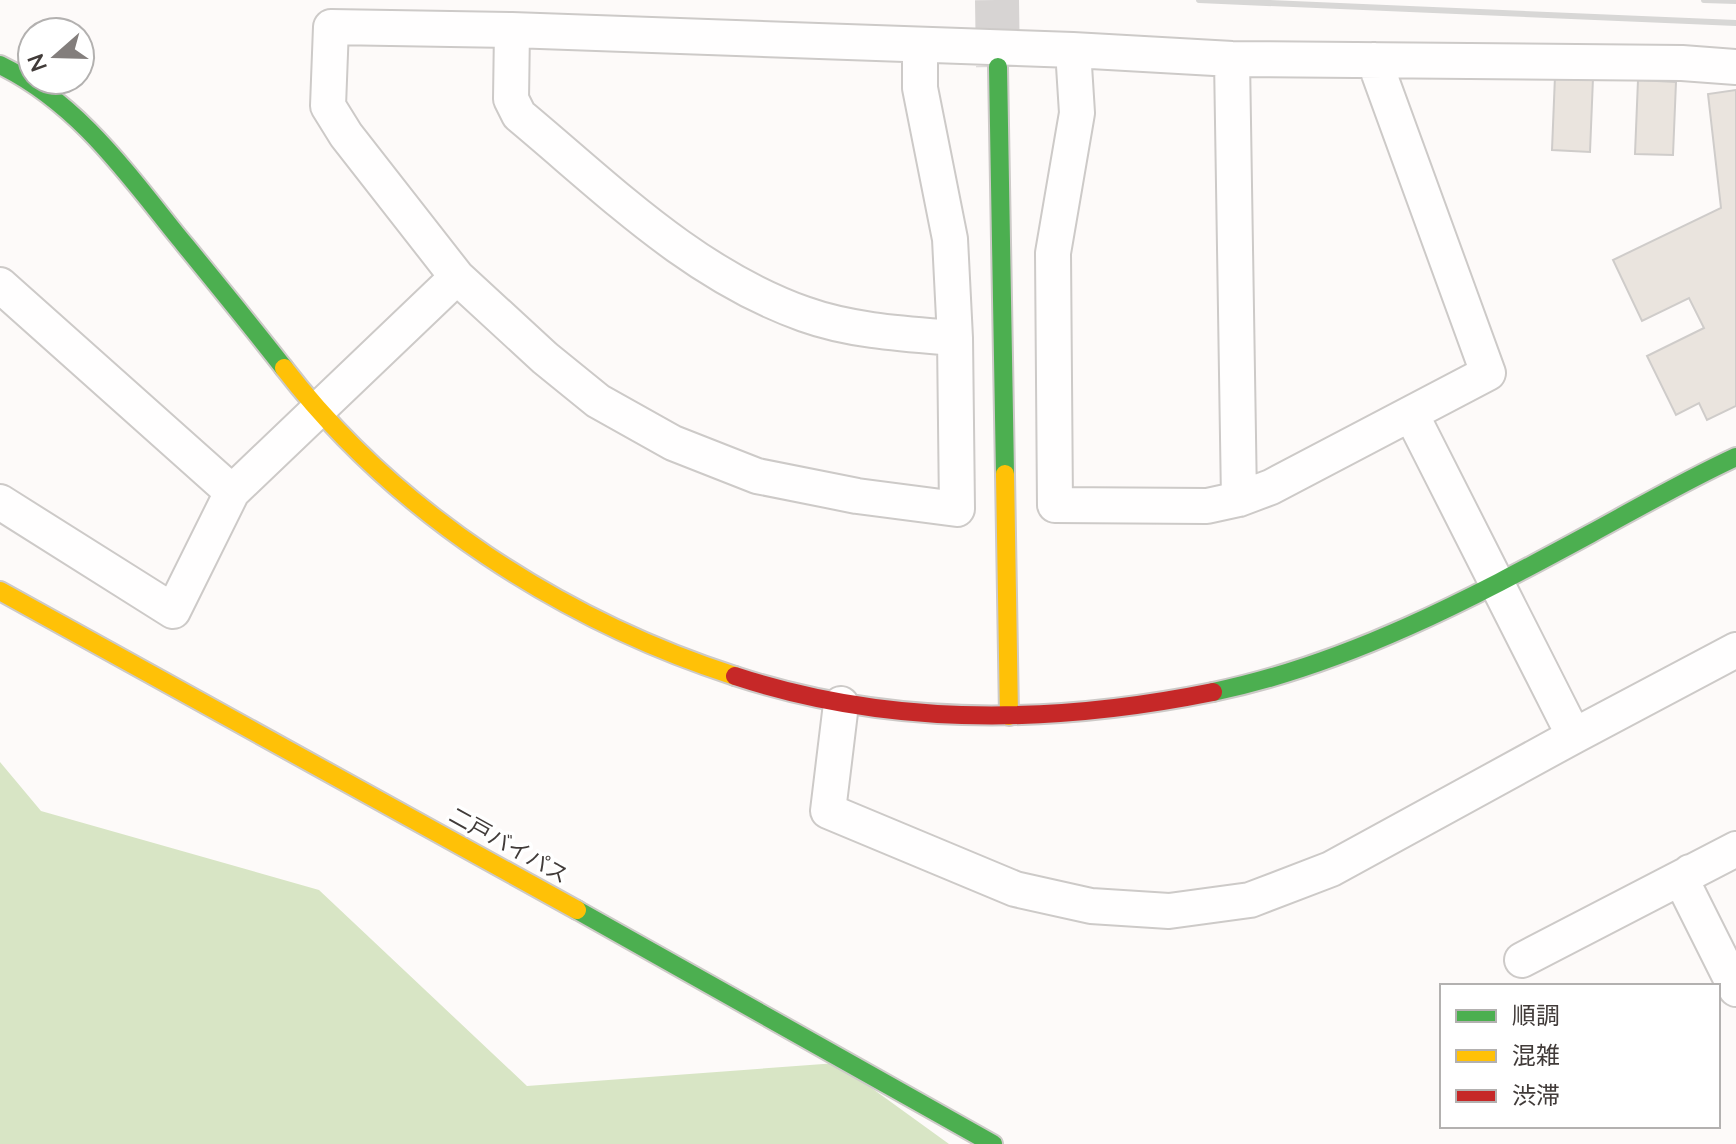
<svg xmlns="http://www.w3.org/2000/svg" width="1736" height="1144" font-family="Lato,'Noto Sans JP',sans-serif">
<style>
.forest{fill:#d8e5c5}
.building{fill:#eae4de;stroke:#cfccca;stroke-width:2}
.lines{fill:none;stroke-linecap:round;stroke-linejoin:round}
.secondary-tunnel{stroke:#d7d4d3;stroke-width:44;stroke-dasharray:44 22;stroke-linecap:butt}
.street-casing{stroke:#cdcac8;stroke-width:38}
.fast-casing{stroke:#cdcac8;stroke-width:22}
.slow-casing{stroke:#cdcac8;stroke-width:22}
.jam-casing{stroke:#cdcac8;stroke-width:22}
.street{stroke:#fffefe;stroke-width:34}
.fast{stroke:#4caf50;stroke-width:18}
.slow{stroke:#ffc107;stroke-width:18}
.jam{stroke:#c62828;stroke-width:18}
.rail{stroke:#d8d7d6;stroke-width:6}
.labels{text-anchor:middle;stroke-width:7;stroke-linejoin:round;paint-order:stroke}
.street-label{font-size:22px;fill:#413b39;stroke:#fff}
</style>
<rect width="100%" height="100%" fill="#fdfaf9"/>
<path class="forest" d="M0,762L41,811L319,890L527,1086L837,1063L949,1144H0Z"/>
<path class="building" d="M1555,76L1593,78L1590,152L1552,150Z
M1638,80L1676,82L1673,155L1635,154Z
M1736,90V406L1707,420L1699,403L1676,415L1647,356L1704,328L1689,298L1642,321L1613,260L1721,208L1708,94Z"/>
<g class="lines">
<path class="secondary-tunnel" d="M997,0L998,67"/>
<g class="street-casing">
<path id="street" d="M512,30L511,99L519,115C609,190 692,274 804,314C851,331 905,334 955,338
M920,46V88L950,239L955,338L957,509L857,496L757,476L673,443L598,401L545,358L457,277L346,135L328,106L331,27L512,30L1073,50L1232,59L1682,63L1736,67
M1073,50L1077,113L1053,253L1055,505L1207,506L1239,499L1271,487L1488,373L1374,60
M1232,59L1239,499
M0,285L232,492
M1411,414L1574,736
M0,502L173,611L232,492L457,277
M841,704L828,811L1015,889L1091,906L1169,911L1250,900L1331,869L1574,736L1736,650
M1690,872L1684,885L1736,989
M1522,960L1736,849"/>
</g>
<g class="fast-casing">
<path id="fast" d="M0,65C76,102 124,169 176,234C212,278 249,323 284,368
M998,67L1005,474
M1213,692C1348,664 1470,599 1590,534C1638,508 1686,480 1736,457
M577,910L993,1144"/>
</g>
<g class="slow-casing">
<path id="slow" d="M284,368C396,513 562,620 735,676
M1005,474L1009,716
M0,591L577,910"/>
</g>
<g class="jam-casing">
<path id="jam" d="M735,676C890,727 1055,724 1213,692"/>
</g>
<use href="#street" class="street"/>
<use href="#fast" class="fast"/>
<use href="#slow" class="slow"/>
<use href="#jam" class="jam"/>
<path class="rail" d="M1199,0L1736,23
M1704,0L1736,1"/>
</g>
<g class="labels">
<g class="street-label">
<text transform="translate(509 845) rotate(29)" y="8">二戸バイパス</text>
</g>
</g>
<rect x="1440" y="984" width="280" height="144" fill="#ffffff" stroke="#b3b1b0" stroke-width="2"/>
<rect x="1456" y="1010" width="40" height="12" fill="#4caf50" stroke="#b3b1b0" stroke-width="2"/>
<text x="1512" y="1024" font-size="24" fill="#413b39">順調</text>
<rect x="1456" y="1050" width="40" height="12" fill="#ffc107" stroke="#b3b1b0" stroke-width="2"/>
<text x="1512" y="1064" font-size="24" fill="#413b39">混雑</text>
<rect x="1456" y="1090" width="40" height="12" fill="#c62828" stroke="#b3b1b0" stroke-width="2"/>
<text x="1512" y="1104" font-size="24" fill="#413b39">渋滞</text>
<g transform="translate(56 56) rotate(250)"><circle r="38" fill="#ffffff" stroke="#b3b1b0" stroke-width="2"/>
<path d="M0-6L14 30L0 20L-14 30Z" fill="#837e7c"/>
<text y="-12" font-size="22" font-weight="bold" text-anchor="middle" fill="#413b39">N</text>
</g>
</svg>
